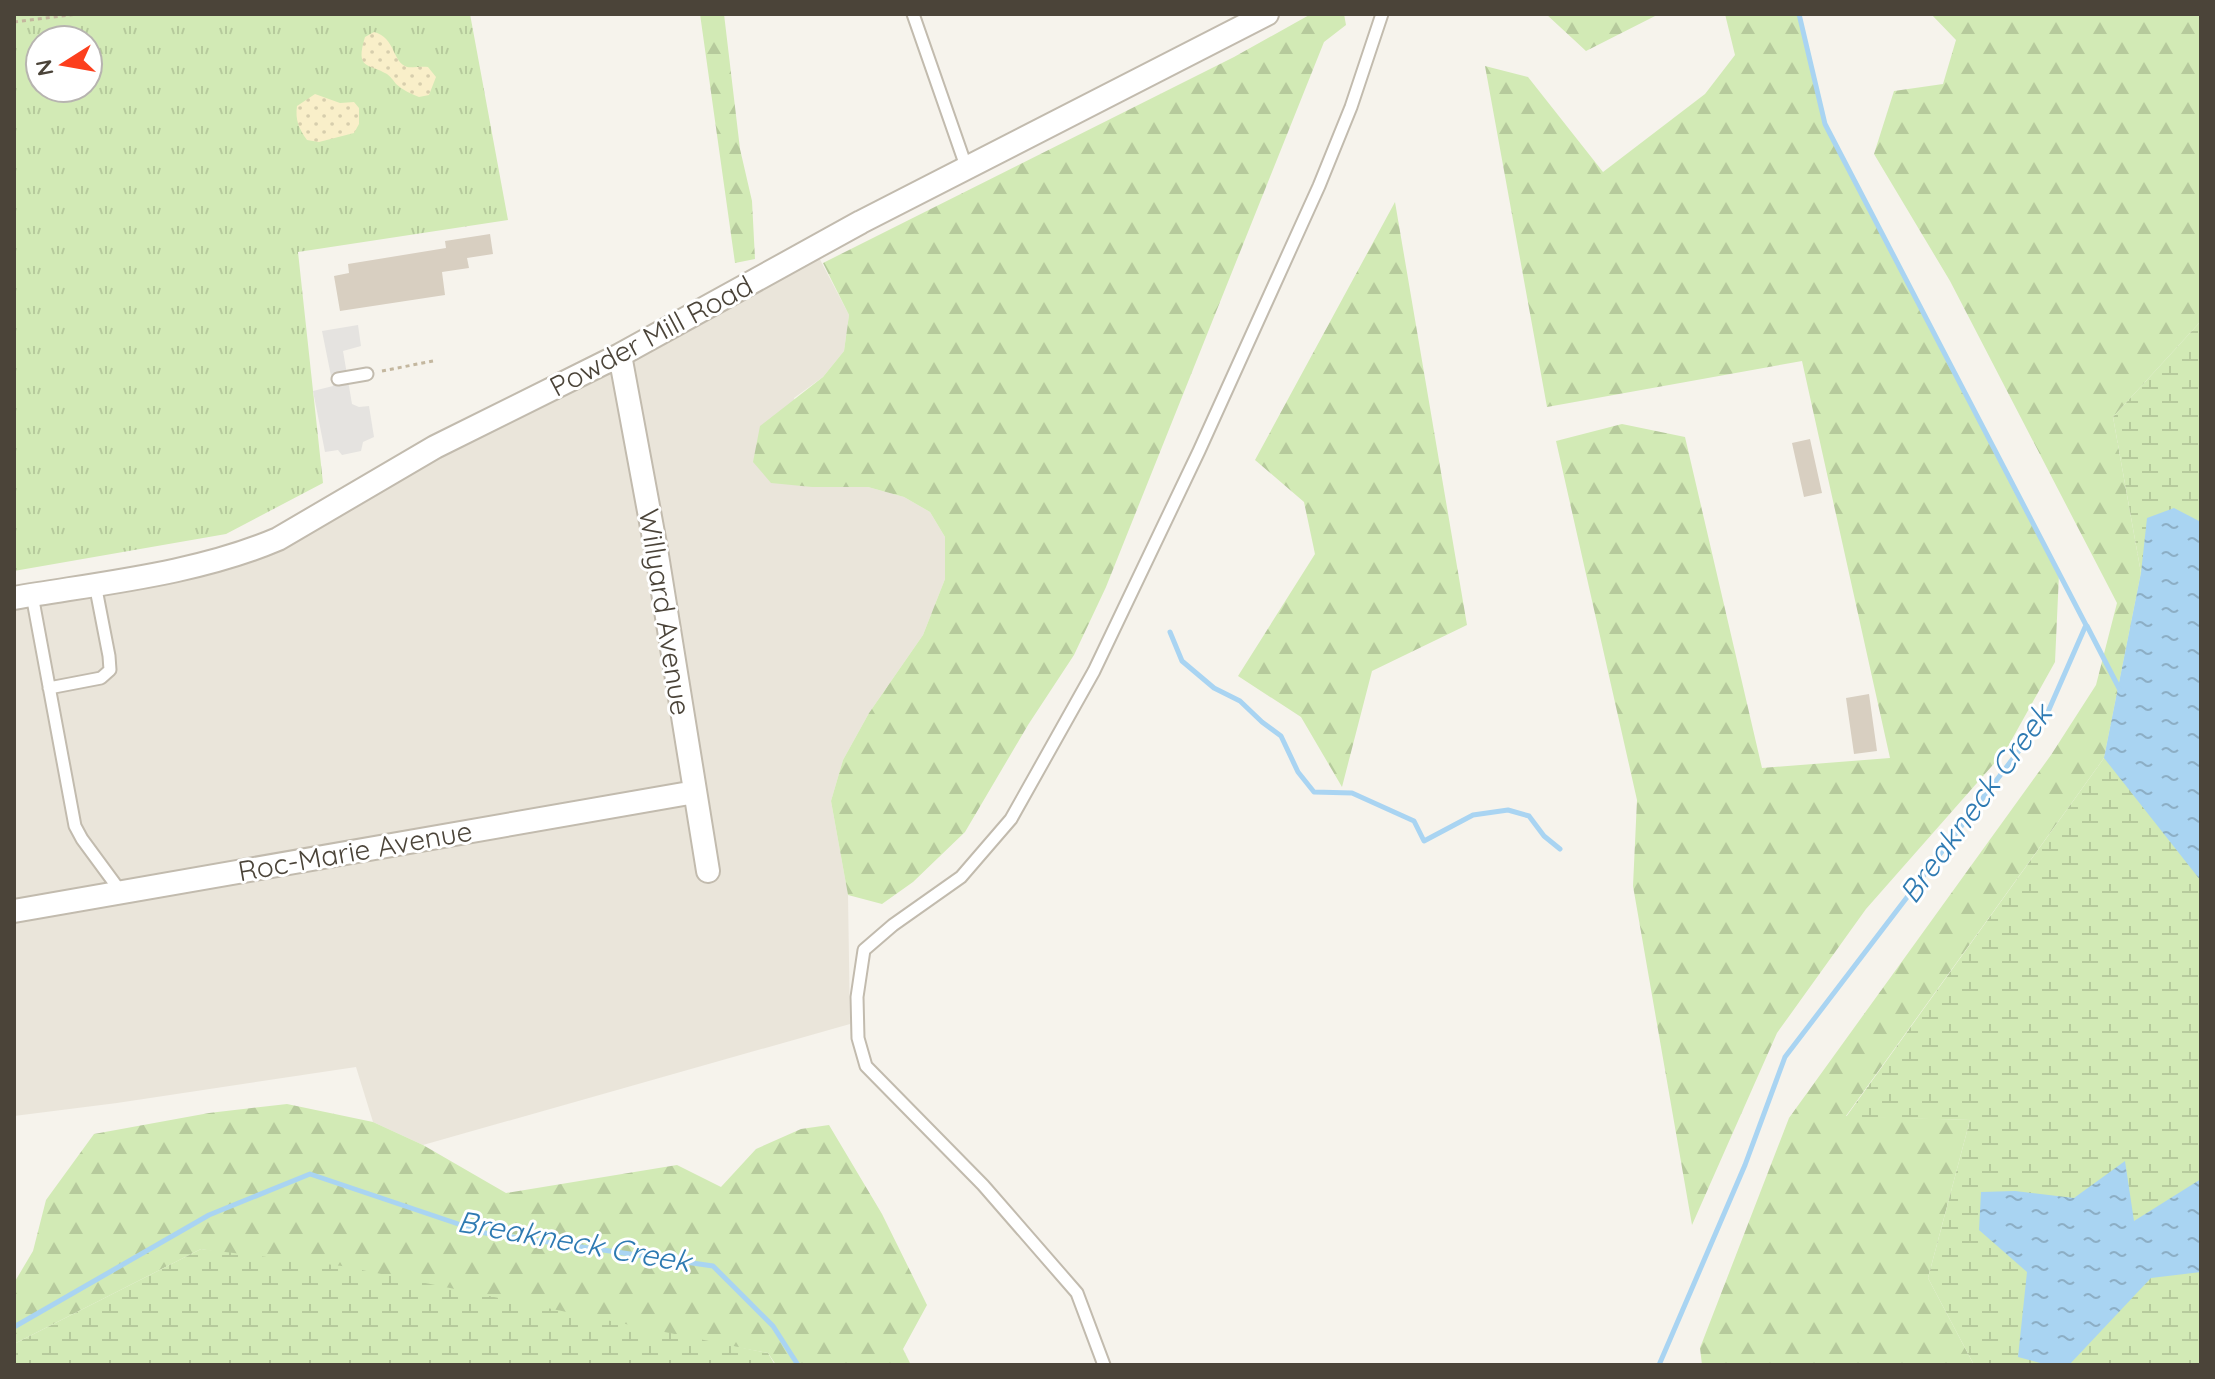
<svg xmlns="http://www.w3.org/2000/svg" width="2215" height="1379" font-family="Quicksand,sans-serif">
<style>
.residential{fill:#eae5da}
.grass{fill:url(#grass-tufts);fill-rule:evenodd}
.forest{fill:url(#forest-firs)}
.wetland{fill:url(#wetland-marsh)}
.sand{fill:url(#sand-dots)}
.parking{fill:#e5e3e0}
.water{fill:url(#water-ripples)}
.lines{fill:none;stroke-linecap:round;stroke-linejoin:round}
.stream{stroke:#a9d4f2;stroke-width:5}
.building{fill:#d8cfc1}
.lane-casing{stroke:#c2bbae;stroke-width:15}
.street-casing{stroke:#c2bbae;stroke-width:26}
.path{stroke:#c4b79f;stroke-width:3;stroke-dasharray:4 4;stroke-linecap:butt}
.lane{stroke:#fff;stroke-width:11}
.street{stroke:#fff;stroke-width:22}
.labels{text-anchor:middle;stroke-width:6;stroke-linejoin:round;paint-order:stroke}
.street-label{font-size:28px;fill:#4b4439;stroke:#fff}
.water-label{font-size:30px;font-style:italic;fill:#2e7ab2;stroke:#fff}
</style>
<defs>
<pattern id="grass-tufts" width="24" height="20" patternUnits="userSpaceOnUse" patternTransform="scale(2)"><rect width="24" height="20" fill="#d2eab5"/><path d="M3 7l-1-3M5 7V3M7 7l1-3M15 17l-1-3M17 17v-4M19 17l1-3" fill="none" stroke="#b6ca9c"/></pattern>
<pattern id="forest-firs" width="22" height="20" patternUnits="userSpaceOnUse" patternTransform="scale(2)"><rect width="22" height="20" fill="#d2eab5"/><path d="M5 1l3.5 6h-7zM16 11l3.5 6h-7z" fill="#b6ca9c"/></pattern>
<pattern id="wetland-marsh" width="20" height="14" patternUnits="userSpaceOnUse" patternTransform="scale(2)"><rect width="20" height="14" fill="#d2eab5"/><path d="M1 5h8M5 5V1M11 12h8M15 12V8" fill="none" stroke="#b6ca9c"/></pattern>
<pattern id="sand-dots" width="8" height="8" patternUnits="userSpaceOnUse" patternTransform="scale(2)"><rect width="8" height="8" fill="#f9efc9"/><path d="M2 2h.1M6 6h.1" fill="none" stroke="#d7cead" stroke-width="1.8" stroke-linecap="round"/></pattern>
<pattern id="water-ripples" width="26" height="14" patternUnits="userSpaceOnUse" patternTransform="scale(2)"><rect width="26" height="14" fill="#a9d4f2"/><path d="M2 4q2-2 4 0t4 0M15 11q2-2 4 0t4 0" fill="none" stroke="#8caec5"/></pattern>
</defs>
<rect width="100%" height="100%" fill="#f6f3ec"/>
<path class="residential" d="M814,248L849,315L844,351L823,377L794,398L812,487H868L904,497L930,512L945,537V579L923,635L869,713L843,760L831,801L848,895L850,1024L423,1145L373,1122L356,1067L117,1103L14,1116V598L233,555Z"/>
<path class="grass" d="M14,14H470L508,220L298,252L323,483L226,534L14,571ZM40,40H88V88H40Z"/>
<path class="forest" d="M700,14H724L740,149L752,201L755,259L735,263Z
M1311,14H1344L1346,25L1324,42L1106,587L1074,655L1028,725L965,832L913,882L882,904L848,895L831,801L843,760L869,713L923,635L945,579V537L930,512L904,497L868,487H812L771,483L753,462L760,426L823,377L844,351L849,315L823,263L1234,57Z
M1546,14H1659L1586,51Z
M1725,14H1799L1825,124L2059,574L2055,662L2006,750L1866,909L1777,1033L1692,1225L1633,886L1637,800L1556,441L1622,424L1685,437L1762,768L1890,758L1802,361L1547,407L1485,66L1528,77L1603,172L1705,94L1735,55Z
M1931,14H2201V321L2113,417L2141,573L2104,758L1846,1116L1970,1120L1928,1278L1974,1365H1702L1700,1348L1789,1118L2051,755L2096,685L2117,603L1950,281L1874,154L1894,91L1943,84L1956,40Z
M1395,202L1467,625L1372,671L1342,787L1301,717L1238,676L1315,554L1304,502L1255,460Z
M287,1104L373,1122L423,1145L506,1193L677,1165L721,1187L756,1149L801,1129L829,1125L882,1214L927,1305L903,1349L911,1365H776L768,1353L201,1249L14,1344V1283L33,1251L46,1200L94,1134L209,1113Z"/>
<path class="wetland" d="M2201,321V1365H1974L1928,1278L1970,1120L1846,1117L2104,758L2141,573L2113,417Z
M201,1249L342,1266L768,1353L775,1365H14V1344Z"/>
<path class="sand" d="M374,32C396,38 392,62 407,67C412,68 422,66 428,67L436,77L429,95L419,97C411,94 403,90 396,84C394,81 390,76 387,74C368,63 355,70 365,37Z
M315,94L340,103L354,102L359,108V124L354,133L319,142L307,140C299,129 295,120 297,106Z"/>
<path class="parking" d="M358,325L361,346L343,351L352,404L359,407L369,406L374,437L363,442L361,451L342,455L338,450L325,452L313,391L333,386L322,331Z"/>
<path class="water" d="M2174,508L2201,522V881L2104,758L2141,573L2147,518Z
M2125,1161L2134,1221L2201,1179V1272L2151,1278L2069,1365H2048L2018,1357L2027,1272L1979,1230L1981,1192L2015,1191L2074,1198Z"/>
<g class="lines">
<path class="stream" d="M2087,626L2121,692
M1170,632L1182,661L1214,688L1240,701L1262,722L1281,736L1298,772L1314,792L1352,793L1414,821L1424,841L1473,815L1508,810L1529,816L1544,836L1560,849
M14,1327L209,1215L310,1174L485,1233L713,1266L773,1326L798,1365
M1659,1365L1745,1165L1785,1057L2047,714L2086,625L1825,124L1799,14"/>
</g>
<path class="building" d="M490,234L493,254L467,258L469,268L442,272L445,295L340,311L334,276L349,273L348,264L446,248L445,241Z
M1810,439L1822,493L1804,497L1792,443Z
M1869,694L1877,751L1854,754L1846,698Z"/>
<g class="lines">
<g class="lane-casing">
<path id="lane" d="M913,14L967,169
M338,379L367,374
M32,595L75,826L82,839L121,892
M49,688L101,678L110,670L109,656L95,584
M1104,1365L1077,1293L983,1185L866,1066L858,1038L857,997L864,950L893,925L961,877L1011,819L1094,671L1199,451L1319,186L1351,107L1382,14"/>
</g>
<g class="street-casing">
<path id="street" d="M620,355L656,549L708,871
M14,598C101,583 196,574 278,539L435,447L620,355L861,222L1267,14
M14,911L695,792"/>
</g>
<path class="path" d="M123,14H129
M14,22L77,14
M382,371L433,361"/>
<use href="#lane" class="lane"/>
<use href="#street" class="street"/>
</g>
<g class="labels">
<g class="street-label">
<text transform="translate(651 336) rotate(-28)" y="10">Powder Mill Road</text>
<text transform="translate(665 612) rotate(81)" y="10">Willyard Avenue</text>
<text transform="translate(355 851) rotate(-10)" y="10">Roc-Marie Avenue</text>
</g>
<g class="water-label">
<text transform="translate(1976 804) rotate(-54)" y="10">Breakneck Creek</text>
<text transform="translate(574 1242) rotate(10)" y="10">Breakneck Creek</text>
</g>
</g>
<rect width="2215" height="1379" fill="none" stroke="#4b4439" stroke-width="32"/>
<g transform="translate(64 64) rotate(259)"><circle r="38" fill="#ffffff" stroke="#b7b4b0" stroke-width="2"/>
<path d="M0-6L14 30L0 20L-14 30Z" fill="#fc3f1d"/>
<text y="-12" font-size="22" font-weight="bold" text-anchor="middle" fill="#4b4439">N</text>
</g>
</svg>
